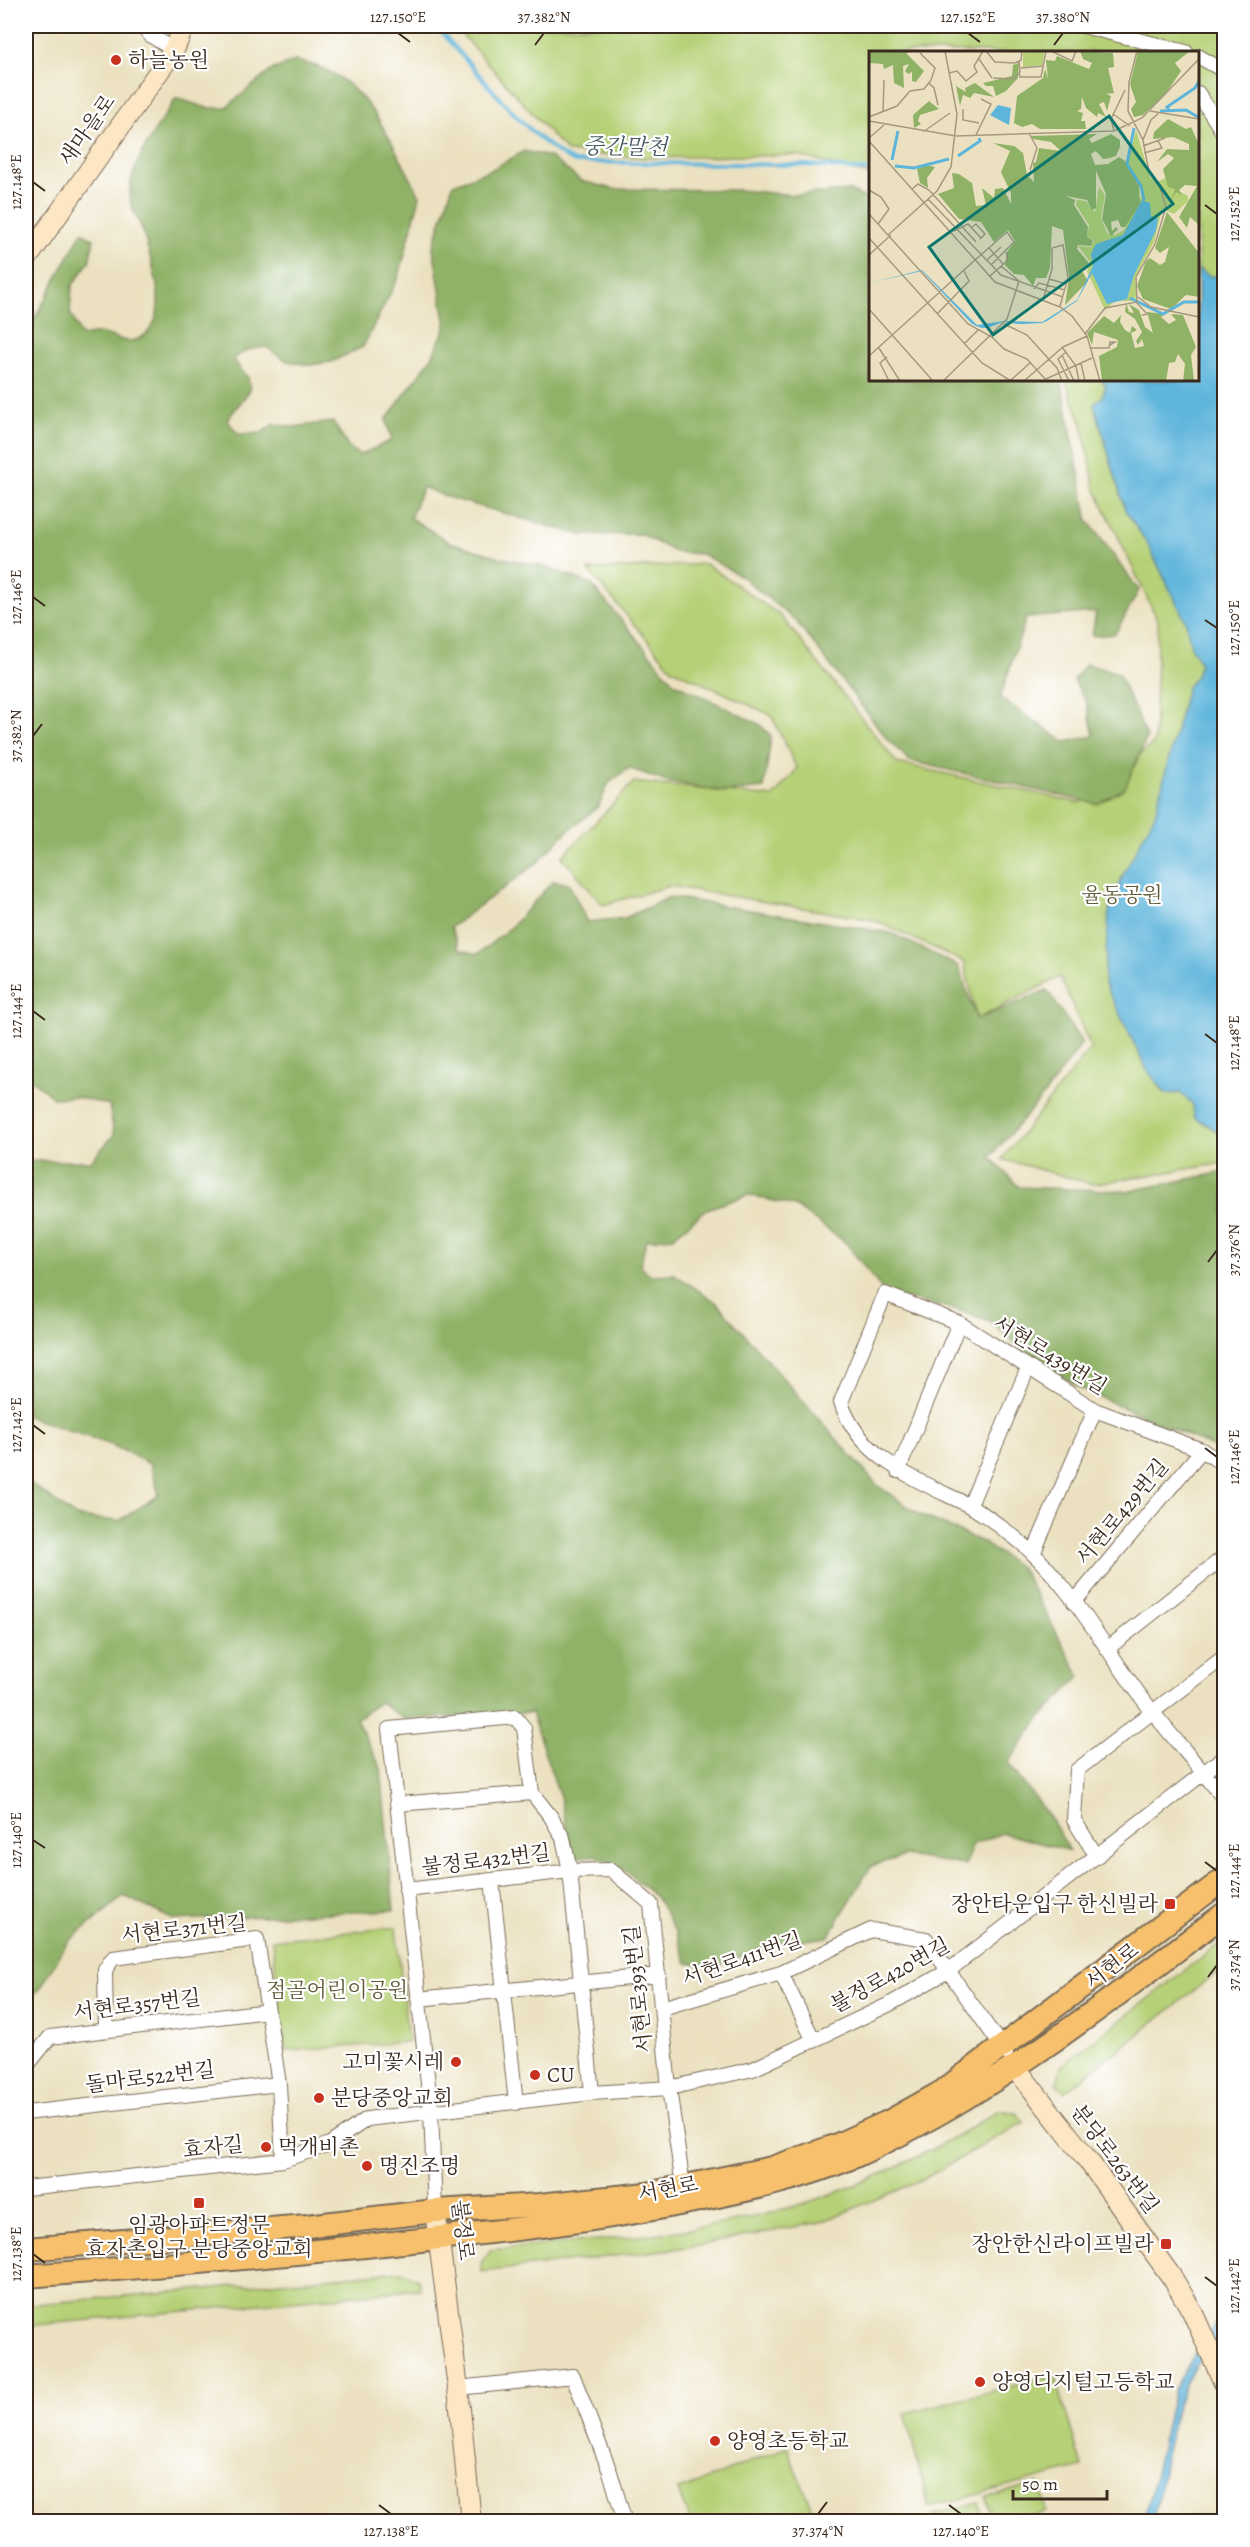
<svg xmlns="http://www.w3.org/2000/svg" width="1250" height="2547" font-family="Alegreya,'Noto Serif KR',serif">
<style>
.green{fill:#b5d076;stroke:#787d4a;stroke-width:1.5}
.forest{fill:#90b267;stroke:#666e42;stroke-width:1.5}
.water{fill:#5eb5db;stroke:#4c707c;stroke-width:1.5}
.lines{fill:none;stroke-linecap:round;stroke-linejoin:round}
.stream{stroke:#5eb5db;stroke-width:4}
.street-casing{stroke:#796a57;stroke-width:16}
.secondary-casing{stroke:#796a57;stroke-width:22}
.primary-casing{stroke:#796a57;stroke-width:26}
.street{stroke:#fff;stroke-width:14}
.secondary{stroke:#fce6c4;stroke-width:20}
.primary{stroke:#f7c06c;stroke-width:22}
.ticks{fill:none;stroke:#3b2a1e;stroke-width:2}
.poi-dot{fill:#c8321e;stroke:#fff;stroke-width:2}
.labels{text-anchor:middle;stroke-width:4.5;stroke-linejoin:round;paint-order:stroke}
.poi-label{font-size:21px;fill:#3b2a1e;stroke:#fff;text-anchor:start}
.street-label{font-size:21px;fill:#3b2a1e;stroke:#fff}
.park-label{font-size:21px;fill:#605c38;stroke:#fff}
.water-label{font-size:22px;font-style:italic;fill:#475b60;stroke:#fff}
.inset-river{fill:none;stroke:#5eb5db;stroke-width:3}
.inset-road{fill:none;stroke:#a5987f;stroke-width:1.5}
.view{fill:#0f766e;fill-opacity:0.15;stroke:#0f766e;stroke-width:3}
.inset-edge{fill:none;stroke:#3b2a1e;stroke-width:3}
.neatline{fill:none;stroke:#3b2a1e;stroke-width:2}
.ticks-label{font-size:15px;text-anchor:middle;fill:#3b2a1e}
</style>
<rect width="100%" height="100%" fill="#fff"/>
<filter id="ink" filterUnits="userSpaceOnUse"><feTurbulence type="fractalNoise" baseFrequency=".0167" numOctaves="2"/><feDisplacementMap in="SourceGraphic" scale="12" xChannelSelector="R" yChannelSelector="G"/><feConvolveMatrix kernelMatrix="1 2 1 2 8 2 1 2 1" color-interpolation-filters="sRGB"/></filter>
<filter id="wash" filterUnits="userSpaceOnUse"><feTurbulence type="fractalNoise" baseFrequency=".008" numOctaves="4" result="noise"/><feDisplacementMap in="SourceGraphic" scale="24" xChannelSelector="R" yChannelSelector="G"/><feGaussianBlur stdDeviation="1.35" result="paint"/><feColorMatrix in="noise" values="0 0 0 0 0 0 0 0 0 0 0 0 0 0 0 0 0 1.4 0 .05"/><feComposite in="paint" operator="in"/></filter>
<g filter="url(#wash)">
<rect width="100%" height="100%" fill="#ebe1c0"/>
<path class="green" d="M454,26H820L851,29L856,26H1224V1163L1092,1184L1002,1159L1091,1048L1060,977L977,1019L964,962L874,920L669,886L603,905L562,857L634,782L773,797L797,769L771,715L672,669L588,570L706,564L781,616L897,763L1080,803L1154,743L1158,621L1095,488L1082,424L1065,380H1198V52H870V175L796,155L645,158L567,152Z
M396,1927L408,2042L285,2051L272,1940Z
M1224,1940V1967L1065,2092L1057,2083L1061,2066Z
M999,2110L1017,2113L1024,2122L920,2181L821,2222L689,2247L482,2272L481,2263L490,2250C601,2239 717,2235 823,2197C885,2176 944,2145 999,2110Z
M402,2271L418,2279L420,2289L26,2326V2305Z
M1055,2375L1082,2467L929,2507L905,2413Z
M787,2447L815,2517L805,2522L690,2521L678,2491Z
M1039,2484L1046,2512L1010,2521H992L986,2497Z
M979,2503L983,2521H934L933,2515Z
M1224,2513V2521H1181V2519Z"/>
<path class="forest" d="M295,61C366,70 389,141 420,196L399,276L363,347L331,362L310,365L287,361L266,347L247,350L233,359L248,378L250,390L227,420L238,434L261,433L274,424L292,427L333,422L349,448L360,455L392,440L386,420L432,357L446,326L433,247L453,184L493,169L524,151L550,157L581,181L613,189L739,190L793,195L850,191L870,200V380H1061L1088,521L1139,590L1115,634L1092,636L1096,612L1026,618L1000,698L1065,742L1094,736L1087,704L1074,680L1086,664L1118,673L1147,737L1125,788L1098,804L910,761L888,740L797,622L741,576L702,554L675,552L641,534L581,535L447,497L423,487L410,518L449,542L502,558L545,567L591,584L673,682L759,724L771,736L764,788L726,792L667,782L629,768L609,783L598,807L564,834L537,863L451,927L459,949L478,954L510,928L553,881L569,884L587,922L625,918L670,897L891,933L958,966L977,1019L1047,990L1082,1043L1044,1095L990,1157L1019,1187L1129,1191L1224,1172V1452L1082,1389L1030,1355L988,1320L946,1307L903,1298L880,1287L846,1243L795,1206L748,1195L707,1209L673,1237L646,1240L640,1266L650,1275L674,1274L716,1302L877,1485L917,1513L982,1542L1021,1568L1080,1676L1038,1721L1008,1763L1053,1822L1070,1851L1003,1833L973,1844L965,1865L905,1856L871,1866L828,1937L774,1944L714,1967L687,1963L676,1933L657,1898L625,1870L596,1855L573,1858L560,1797L531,1713L403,1719L380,1702L356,1719L381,1768L394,1910L174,1920L124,1896L67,1943L39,1990L26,2001V1480L76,1517L119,1521L159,1495L150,1464L112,1445L26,1416V1161H91L114,1135L109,1105L76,1097L53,1098L26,1074V334L82,232L94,239L89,262L72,286L70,312L81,336C88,335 97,333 103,334C117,337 128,346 142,337C173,317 151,262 144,235C140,220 129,209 130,192C131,160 160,125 176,98L207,108H225L272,70Z"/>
<path class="water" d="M1198,269L1211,277L1224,272V1135L1194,1117L1193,1104L1180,1093L1166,1094L1147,1070L1104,982L1109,910L1123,875L1155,814L1187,687L1196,676L1200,663L1191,647L1186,622L1147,543L1125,510L1094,404L1102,397L1106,386L1102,380H1198Z
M1224,2313C1224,2335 1205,2349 1194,2367C1169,2410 1165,2466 1155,2514L1152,2521L1144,2522L1174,2389L1196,2352Z"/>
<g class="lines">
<path class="stream" d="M435,26C471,62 531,144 575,162L807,165L870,171"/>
</g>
</g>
<g filter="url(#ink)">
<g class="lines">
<g class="street-casing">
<path id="street" d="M143,26L150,35L174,50
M1083,26L1186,52
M1198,56L1224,71
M1198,93L1224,134
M1224,1465L1202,1450L1095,1410L959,1323L885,1294L841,1402C859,1459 920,1481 968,1505C984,1513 999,1526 1013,1536C1072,1582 1106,1654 1152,1711C1175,1741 1202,1769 1224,1799
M898,1471L959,1323
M970,1505L1028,1368
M1033,1554L1095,1410
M1074,1602L1202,1450
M1107,1649L1224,1557
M398,1804L532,1793
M1097,1857L1074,1820L1077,1770L1224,1657
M492,1880L516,2103
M406,1890L570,1871L611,1870L651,1904L669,2088L683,2186
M781,1973L814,2041
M418,1999L659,1975
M662,2008L781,1973L871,1930L926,1939L1006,2053
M106,2030L105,1970L113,1958L257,1939L279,2084L283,2160
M26,2067L50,2037L268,2011
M26,2113L279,2084
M26,2188L283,2160L330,2144L367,2119L592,2093L669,2088L753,2069L890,2004L948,1971L1224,1757
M435,2211L431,2111L389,1729L515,1717L524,1728L532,1793L551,1817L563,1838L570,1871L592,2093
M458,2388L573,2376L610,2472L625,2522"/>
</g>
<g class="secondary-casing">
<path id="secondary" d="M26,260L174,50L184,26
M1015,2067L1090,2163L1173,2279L1192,2311L1224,2383
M435,2211L458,2388L471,2522"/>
</g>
<g class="primary-casing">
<path id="primary" d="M26,2249L307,2226L435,2211L539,2205L647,2194L772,2168L835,2146L890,2121L942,2092L1224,1879
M26,2276C178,2265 330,2251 481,2233C548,2226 614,2217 679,2204C738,2192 797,2181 853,2157C989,2096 1107,2003 1224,1914"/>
</g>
<use href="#street" class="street"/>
<use href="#secondary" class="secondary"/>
<use href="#primary" class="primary"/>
</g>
</g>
<path class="ticks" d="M398,33L410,42M968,33L980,42M535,45L544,33M1054,45L1063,33M33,182L45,191M1205,205L1217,214M33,597L45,606M1205,620L1217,628M33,736L42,724M33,1011L45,1020M1205,1034L1217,1043M1208,1262L1217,1250M33,1425L45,1434M1205,1448L1217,1457M33,1840L45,1848M1205,1862L1217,1871M1208,1977L1217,1965M33,2254L45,2263M1205,2277L1217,2286M379,2505L391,2514M949,2505L961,2514M818,2514L827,2502"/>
<g class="poi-dot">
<circle cx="116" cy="60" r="6"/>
<rect x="1164" y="1898" width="12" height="12" rx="3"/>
<circle cx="456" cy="2062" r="6"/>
<circle cx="535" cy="2075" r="6"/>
<circle cx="319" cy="2098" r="6"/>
<circle cx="266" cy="2147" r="6"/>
<circle cx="367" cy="2166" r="6"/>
<rect x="193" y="2197" width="12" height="12" rx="3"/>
<rect x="1160" y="2238" width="12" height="12" rx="3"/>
<circle cx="980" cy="2382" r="6"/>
<circle cx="715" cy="2441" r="6"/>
</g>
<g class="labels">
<g class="poi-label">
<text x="128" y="67">하늘농원</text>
<text x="1158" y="1911" text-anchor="end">장안타운입구 한신빌라</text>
<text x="444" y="2069" text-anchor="end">고미꽃시레</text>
<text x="547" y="2082">CU</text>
<text x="331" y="2105">분당중앙교회</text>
<text x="278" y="2154">먹개비촌</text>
<text x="379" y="2173">명진조명</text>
<text x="199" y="2232" text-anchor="middle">임광아파트정문<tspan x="199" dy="24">효자촌입구 분당중앙교회</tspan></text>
<text x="1154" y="2251" text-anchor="end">장안한신라이프빌라</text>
<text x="992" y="2389">양영디지털고등학교</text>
<text x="727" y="2448">양영초등학교</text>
</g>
<g class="street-label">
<text transform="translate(87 130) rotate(-55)" y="7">새마을로</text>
<text transform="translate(1050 1355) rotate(32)" y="7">서현로439번길</text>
<text transform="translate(1122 1512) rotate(-50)" y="7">서현로429번길</text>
<text transform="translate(486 1860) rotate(-7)" y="7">불정로432번길</text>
<text transform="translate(184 1929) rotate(-6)" y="7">서현로371번길</text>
<text transform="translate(742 1959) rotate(-19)" y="7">서현로411번길</text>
<text transform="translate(1112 1966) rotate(-38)" y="7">서현로</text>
<text transform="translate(890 1975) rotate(-29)" y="7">불정로420번길</text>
<text transform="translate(638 1989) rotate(-96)" y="7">서현로393번길</text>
<text transform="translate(137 2005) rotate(-7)" y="7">서현로357번길</text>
<text transform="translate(150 2077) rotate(-7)" y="7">돌마로522번길</text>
<text transform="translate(213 2147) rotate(-6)" y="7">효자길</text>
<text transform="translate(1115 2159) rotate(53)" y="7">분당로263번길</text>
<text transform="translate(668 2189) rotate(-11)" y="7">서현로</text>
<text transform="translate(463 2230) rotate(83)" y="7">불정로</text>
</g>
<g class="park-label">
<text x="1122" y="902">율동공원</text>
<text x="337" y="1997">점골어린이공원</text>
</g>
<g class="water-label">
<text transform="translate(625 146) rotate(1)" y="8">중간말천</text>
</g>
</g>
<g transform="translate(869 51)">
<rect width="330" height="330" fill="#ebe1c0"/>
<path d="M175,0L174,14L154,16V1ZM267,79L281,126L289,131L296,127L304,137L319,145V150L305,163L296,159L292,163L285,191L266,226L268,243L265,250H246L236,259L218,220L222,212L209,195L222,196L225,190L218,186L220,174L207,154L208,149L217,150L226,161L230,136L236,144L232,167L238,182L246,184L255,179L274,142L258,113Z" fill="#b5d076"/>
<path d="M43,0L37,2L55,20L47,31L43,30V21L39,23L36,20L40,13L34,15L35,37L25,32L24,14L15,18L14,13L0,12V0ZM211,0L244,2L245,16L239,17L245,42L237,43L242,45L238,60L235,51L230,53L237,66L229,62L228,66L217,57L213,46L212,58L208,60L214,62L212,70H216L217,78H171L163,73L153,76L145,72L148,45L174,27L176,18L179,28L177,9L186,10L188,5L220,18L223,12L214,8ZM269,0H321L306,12L312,20L296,44L274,64L265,66L262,58L267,51L261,33ZM150,12L149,27L137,40L127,45L124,35H117L114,32L143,25L144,14ZM106,32L125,46L105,42L101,47L94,44L91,55L87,35L97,41L96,37ZM60,50L70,58L51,64L49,70L52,73L45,77L44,64ZM299,68L317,78L322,76L329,91L330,174L321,166L318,177L310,166L328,135L316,134L310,139L313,144L307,141L302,150L306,138L299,136L294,118L305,107L299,103L288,111L298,98L320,99V93L304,86L284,88L285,81ZM228,83L220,88L223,92L242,83L251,89V96L247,105L241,107L234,108L227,100L222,103L226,114L239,113L250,106L256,110L270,135L271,153L256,176H252L249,169L242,171L243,180L247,176L249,178L242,185L233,168L237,143L227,120V157L223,159L218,149L197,145L206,149L205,154L219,176L218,186L224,190L222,195L209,194L208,198L220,212L213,220L219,230L196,254L200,227L194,179L183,175L181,217L177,227H167L164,235L155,224L145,223L136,214L138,201L146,190L139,179L125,191L112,171L90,168L69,143L85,137L83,122L90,123L103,132L107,155L117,154L113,137L125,147L126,138L134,137L142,153V142L132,121L141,100L124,92L145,95L154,102L158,124L165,131L164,112L167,111L170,97L192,100L182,91L164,88L162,85ZM58,114L66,116L58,127L59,137L51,132L48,118ZM298,161L330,202V246L317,244L302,258L274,248L268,235L277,210L281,207L291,214L296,211L300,196L291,202L286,197ZM257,252L260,261L265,262L260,253L270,259L276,276L284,282L278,261L296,263L292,266L300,273L307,269L302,263L314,264L327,296L322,304L325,330H314L316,313L309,303L306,311L300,312L297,330H233L230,305L248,296L249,289L225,281L223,294L218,282L235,265L245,272L252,264L251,271L256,279L261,282L263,275L268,279L262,282L266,297L275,295L273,288L269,294L267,290L273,281L266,268L256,261Z" fill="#90b267"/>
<path d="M129,54L142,57L140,74L121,64ZM273,149L281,152L282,165L289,167L287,179L265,224L258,248L238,253L223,222L208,250L178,270L173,272L154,273H150L134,271L118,277H113L107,275L102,272L53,220L0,232L53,219L108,274L135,270L173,271L208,249L224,215L222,203L227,193L254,184Z" fill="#5eb5db"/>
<path class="inset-river" d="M300,58L298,56L326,37L330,30M291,60L317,59L329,66M265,77L258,113L272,135L275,149M89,105L111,90L110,87M23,109L29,80M26,115L45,117L80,108M261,247L294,263L315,251H330"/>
<path class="inset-road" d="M117,0L126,11L146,12L152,9L153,0M182,0L203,10L207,0M110,8L123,27M152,17L175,15M80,22L88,20L97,30L108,21L105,15L114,0M150,22L151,26H172L177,0M124,27L144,28L151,21L150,10M60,32L65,37L69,54M94,58V69L110,72M281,60L330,68M14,61L15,29M244,63L261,75M0,66L28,55L41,40L55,38L62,29L66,17L51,2M0,70L87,85L245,80L273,67L330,8M245,80L242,68L256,39M54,81L81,62M160,82L168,97L161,119M107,84L122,53L112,48M0,87L15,74M274,89L282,69L291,61M0,90L126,231L191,256L203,265L218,285L231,330M274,95L296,87M275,102L293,97L289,90M43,138L49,133L60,139L107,191M0,139L12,146L20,158L9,173M59,148L132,224L194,246M0,163L99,273L123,286L135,298L158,308L178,330M102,177L107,173L116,183L111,188M85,180L99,173L112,187M19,184L68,140L82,116L88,63L76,0M0,187L113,312L142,330M120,197L134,213M0,204L22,184M106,209L138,181L145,191L122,214M118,209L132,196M121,225L139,209L137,201M180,228L198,233M165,238L170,232L196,239M269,246L282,256L330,266M174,249L183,218V197L194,194L199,227L191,255M267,251L278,263L273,264M0,258L64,330M68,263L100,230L95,220M135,273L158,284L188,317L193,330M216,283L236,257L268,251L267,226L286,193L297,156L291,136L280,121L274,89L259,60L260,31L268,0M95,293L109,279M193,296L207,315L210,330M10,297L31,330M222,297H240L241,291H246L241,294M197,301L189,308L200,330M193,304L205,330M0,305L106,209M18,306L11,312L20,330M212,312L216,330M177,328L223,307M142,329L162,311M74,330L138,268L150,230L132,215M155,330L194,296L218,285"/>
<path class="view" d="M240,65L304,153L124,284L60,196Z"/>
<rect width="330" height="330" class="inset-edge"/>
</g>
<rect width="1250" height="2547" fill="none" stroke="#fff" stroke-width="66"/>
<path d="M1013 2490v9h94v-9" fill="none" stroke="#3b2a1e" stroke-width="3"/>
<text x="1022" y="2490" font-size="18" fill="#3b2a1e" stroke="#ffffff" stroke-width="4.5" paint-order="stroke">50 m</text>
<rect x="33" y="33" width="1184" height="2481" class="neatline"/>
<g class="ticks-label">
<text x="398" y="22">127.150°E</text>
<text x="544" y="22">37.382°N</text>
<text x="968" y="22">127.152°E</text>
<text x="1063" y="22">37.380°N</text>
<text transform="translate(16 182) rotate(-90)" y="5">127.148°E</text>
<text transform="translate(1234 214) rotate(-90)" y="5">127.152°E</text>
<text transform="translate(16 597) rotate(-90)" y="5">127.146°E</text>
<text transform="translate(1234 628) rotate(-90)" y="5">127.150°E</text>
<text transform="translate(16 736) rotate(-90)" y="5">37.382°N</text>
<text transform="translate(16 1011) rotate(-90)" y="5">127.144°E</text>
<text transform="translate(1234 1043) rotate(-90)" y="5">127.148°E</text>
<text transform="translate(1234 1250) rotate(-90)" y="5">37.376°N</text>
<text transform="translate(16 1425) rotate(-90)" y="5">127.142°E</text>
<text transform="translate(1234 1457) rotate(-90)" y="5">127.146°E</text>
<text transform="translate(16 1840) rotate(-90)" y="5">127.140°E</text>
<text transform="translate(1234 1871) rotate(-90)" y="5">127.144°E</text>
<text transform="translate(1234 1965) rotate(-90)" y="5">37.374°N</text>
<text transform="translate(16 2254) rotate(-90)" y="5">127.138°E</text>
<text transform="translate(1234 2286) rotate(-90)" y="5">127.142°E</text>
<text x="391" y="2536">127.138°E</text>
<text x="818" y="2536">37.374°N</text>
<text x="961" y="2536">127.140°E</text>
</g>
</svg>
